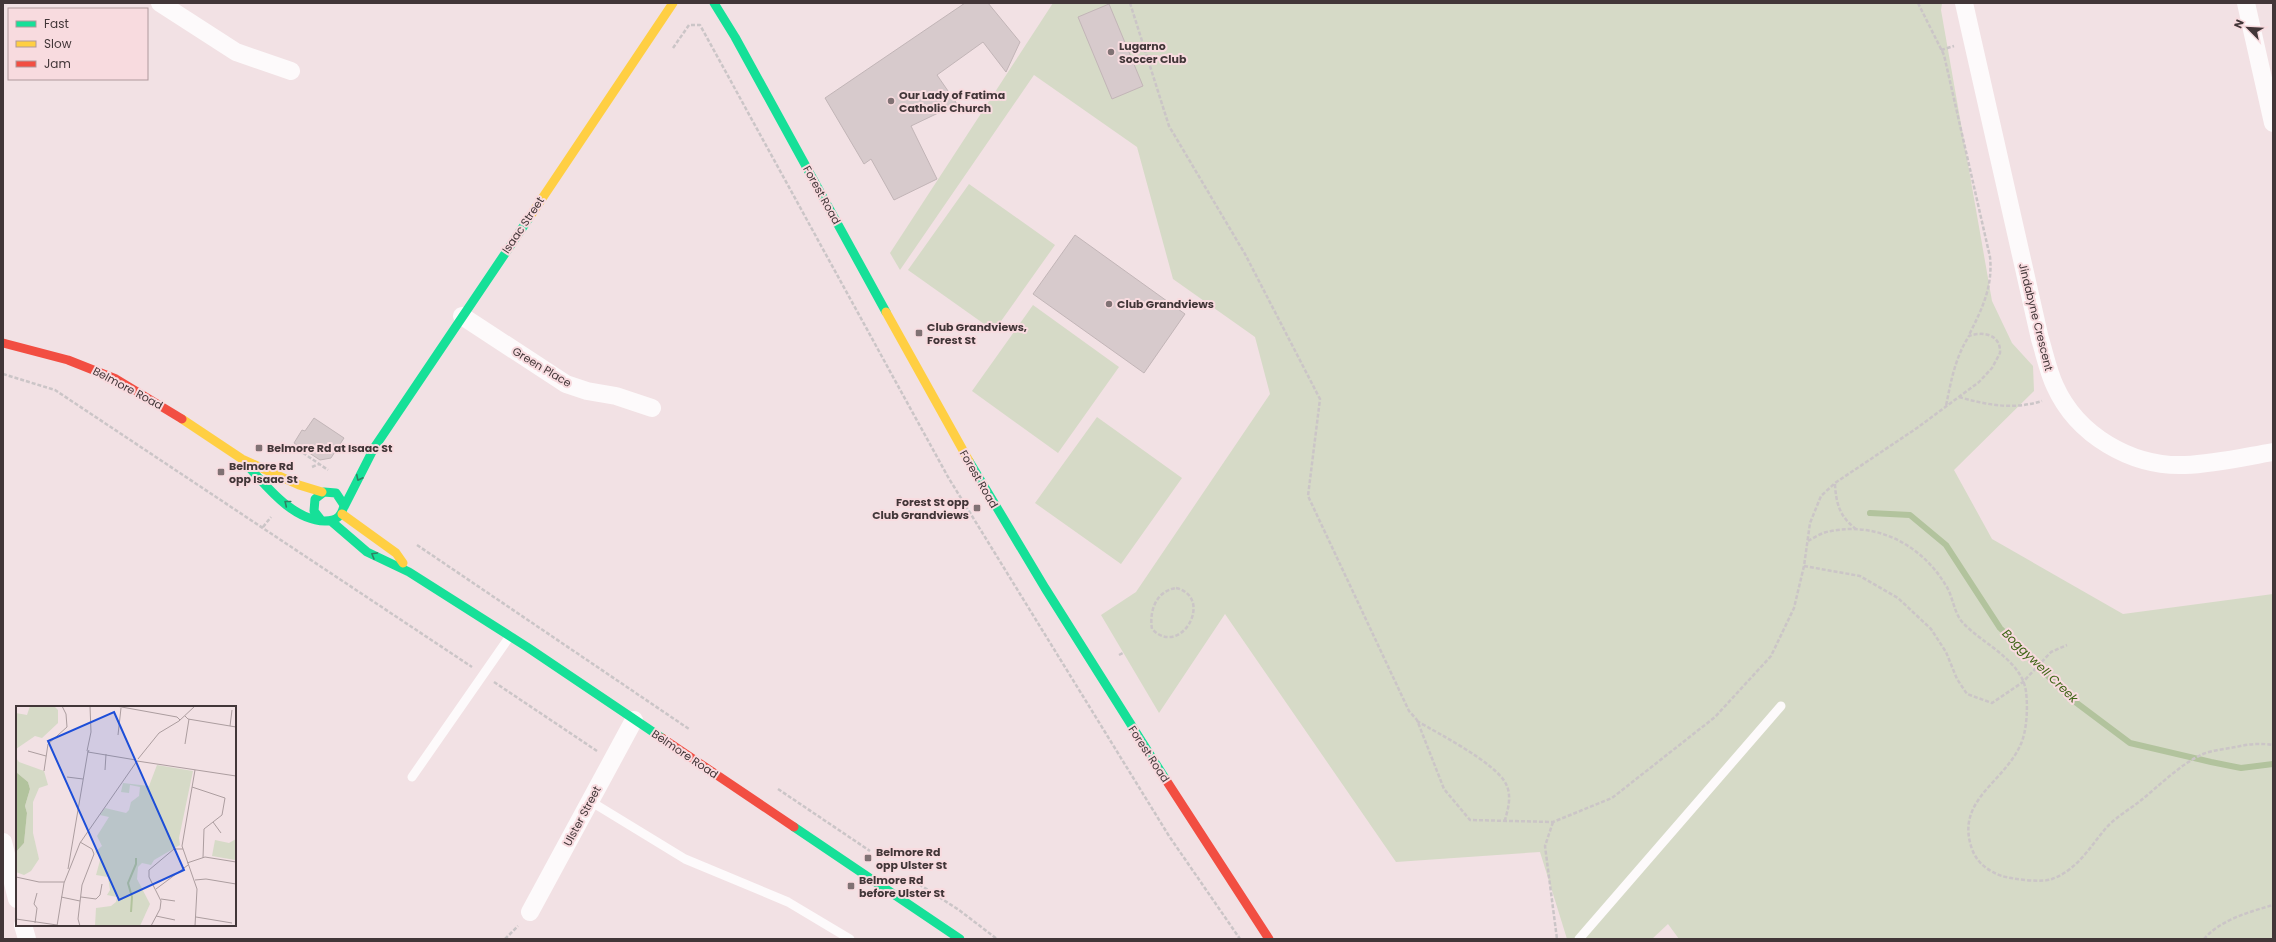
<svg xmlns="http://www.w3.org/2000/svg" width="2276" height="942" font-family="Poppins,sans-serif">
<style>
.green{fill:#d6dac7}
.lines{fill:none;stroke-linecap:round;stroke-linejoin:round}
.stream{stroke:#b2c39d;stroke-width:6}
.building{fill:#d7cacc;stroke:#c2b5b7}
.path{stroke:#cbc5c7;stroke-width:2.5;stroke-dasharray:4 2;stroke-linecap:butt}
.lane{stroke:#fdfafb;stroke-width:9}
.street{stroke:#fdfafb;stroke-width:18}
.fast{stroke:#16e098;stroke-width:9}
.slow{stroke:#ffcf43;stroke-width:9}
.jam{stroke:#f24e42;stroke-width:9}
.oneway{stroke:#2e8263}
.poi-dot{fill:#807274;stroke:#f8dbdf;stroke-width:1.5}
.labels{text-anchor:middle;stroke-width:4;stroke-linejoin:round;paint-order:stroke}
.poi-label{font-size:11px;font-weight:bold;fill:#423638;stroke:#f8dbdf;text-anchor:start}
.street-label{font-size:11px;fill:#423638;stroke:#f8dbdf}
.water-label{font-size:12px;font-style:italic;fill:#3d6414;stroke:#f8dbdf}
.inset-river{fill:none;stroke:#b2c39d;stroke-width:2}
.inset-road{fill:none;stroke:#ac9d9f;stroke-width:1}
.view{fill:#1d4ed8;fill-opacity:0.15;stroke:#1d4ed8;stroke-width:2}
.inset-edge{fill:none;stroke:#423638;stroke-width:2}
</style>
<rect width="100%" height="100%" fill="#f2e1e4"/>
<path class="green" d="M1053,3H1942L1941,10L1992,301L2012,343L2033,366L2034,391L1954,470L1992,539L2123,614L2273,594V939H1679L1668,924L1652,939H1567L1540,852L1396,862L1225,614L1159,713L1101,615L1136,592L1270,394L1255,337L1173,279L1137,147L1034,75L900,270L890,253Z
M969,184L1055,245L994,331L908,270Z
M1033,305L1119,367L1058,453L972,391Z
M1097,417L1182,478L1121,564L1035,503Z"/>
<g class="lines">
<path class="stream" d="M1870,513L1910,515L1946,545L2000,628L2070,698L2130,743L2211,762L2241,768L2273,764"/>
</g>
<path class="building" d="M965,3H988L1020,42L1006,72L983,42L937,75L957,104L911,126L937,179L894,200L871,159L864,164L825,98Z
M1109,4L1143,86L1112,99L1078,17Z
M1075,235L1185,314L1144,373L1033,294Z
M314,418L344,438L331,458L320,460L294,443L302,430L305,431Z"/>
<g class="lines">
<path class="path" d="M1130,3L1169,126L1245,254L1320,399L1308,496L1409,711L1417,720L1444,789L1470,820L1553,822L1612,798L1715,717L1771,656L1794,608L1804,566L1810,523L1821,496L1835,483L1917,428L1979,382L1992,368L2000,353C2001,334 1983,331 1969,336C1955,358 1951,381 1946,406
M1918,3L1944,55L1990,257C1993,287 1982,309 1969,335
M673,48L689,25H700L948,477L1169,836L1240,939
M1941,50L1954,46
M3,374L55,390L472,667
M1959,397C1987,405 2013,410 2042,401
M293,446L328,470
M312,467L319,464
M1835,484C1836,504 1840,517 1856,529
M263,527L271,517
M1808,541C1815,537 1823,532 1831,531C1878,522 1921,545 1945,584C1954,597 1953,614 1965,625C1984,644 2023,662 2026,692C2028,707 2027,732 2020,746C2002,784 1955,801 1972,849C1977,863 1988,871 2002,876C2012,879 2042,883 2052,879C2077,870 2090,847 2106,828C2115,818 2128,810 2139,802C2159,786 2179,765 2203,754C2213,750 2225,749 2236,747C2248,744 2261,743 2273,745
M417,545L689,729
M1804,566L1860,576L1898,598L1931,629L1946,652L1957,679L1967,694L1992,703L2023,682L2051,652L2067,645
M1176,588C1215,597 1181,659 1152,629C1149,611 1156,591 1176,588Z
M1119,655L1123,653
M494,682L597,751
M1417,721C1439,734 1496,763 1506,784C1512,796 1508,809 1505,820
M778,789L870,851
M1553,822L1545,846L1557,939
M914,881L959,910L997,939
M505,939L518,926
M2204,939C2220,920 2249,912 2273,905"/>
<path class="lane" d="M412,777L510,636
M590,801L685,859L788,902L850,939
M1579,939L1781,706"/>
<path class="street" d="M160,3L236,52L291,71
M1964,3L2040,339C2045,355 2048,371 2055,386C2077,435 2131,467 2185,465C2215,464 2244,457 2273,452
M2246,3L2273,123
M462,316L566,384L587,391L616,396L652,408
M3,842L17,899
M530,912L634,720
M23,925L27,939"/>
<path class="fast" d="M714,3L735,37L886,312
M969,461L1045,588L1166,780
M248,466C268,488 293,520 325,521C337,521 342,516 344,505L336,493L324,492L315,499L314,511L321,520
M344,507L374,448L529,218
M331,521L367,552L409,572L527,647L662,738
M794,827L960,939"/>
<path class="slow" d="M529,218L673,3
M886,312L969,461
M182,419L242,459L299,485L322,492
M342,514L396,553L403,563"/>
<path class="jam" d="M3,343L68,360L116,379L182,419
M662,738L794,827
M1166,780L1269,939"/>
</g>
<defs><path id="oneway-chevron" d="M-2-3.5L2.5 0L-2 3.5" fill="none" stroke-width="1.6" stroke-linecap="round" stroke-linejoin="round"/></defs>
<g class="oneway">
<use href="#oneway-chevron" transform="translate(359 478) rotate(116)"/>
<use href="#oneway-chevron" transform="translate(287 503) rotate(-141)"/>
<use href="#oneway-chevron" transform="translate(374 555) rotate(-150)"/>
</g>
<g class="poi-dot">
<circle cx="1111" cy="52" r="4"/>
<circle cx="891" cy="101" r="4"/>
<circle cx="1109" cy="304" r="4"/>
<rect x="915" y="329" width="8" height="8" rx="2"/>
<rect x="255" y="444" width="8" height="8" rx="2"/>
<rect x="217" y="468" width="8" height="8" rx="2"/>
<rect x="973" y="504" width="8" height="8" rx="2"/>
<rect x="864" y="854" width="8" height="8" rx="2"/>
<rect x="847" y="882" width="8" height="8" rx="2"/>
</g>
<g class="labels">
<g class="poi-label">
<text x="1119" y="50">Lugarno<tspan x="1119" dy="13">Soccer Club</tspan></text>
<text x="899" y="99">Our Lady of Fatima<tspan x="899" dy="13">Catholic Church</tspan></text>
<text x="1117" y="308">Club Grandviews</text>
<text x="927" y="331">Club Grandviews,<tspan x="927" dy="13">Forest St</tspan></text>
<text x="267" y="452">Belmore Rd at Isaac St</text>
<text x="229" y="470">Belmore Rd<tspan x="229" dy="13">opp Isaac St</tspan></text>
<text x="969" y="506" text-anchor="end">Forest St opp<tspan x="969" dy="13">Club Grandviews</tspan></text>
<text x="876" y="856">Belmore Rd<tspan x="876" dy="13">opp Ulster St</tspan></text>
<text x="859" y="884">Belmore Rd<tspan x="859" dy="13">before Ulster St</tspan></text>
</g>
<g class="street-label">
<text transform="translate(822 195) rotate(61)" y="4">Forest Road</text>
<text transform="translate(523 225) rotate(-56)" y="4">Isaac Street</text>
<text transform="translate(2036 317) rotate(76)" y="4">Jindabyne Crescent</text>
<text transform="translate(542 367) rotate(31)" y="4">Green Place</text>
<text transform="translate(128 388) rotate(28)" y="4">Belmore Road</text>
<text transform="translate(979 479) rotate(60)" y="4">Forest Road</text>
<text transform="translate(685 754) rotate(34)" y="4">Belmore Road</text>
<text transform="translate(1149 754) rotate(57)" y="4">Forest Road</text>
<text transform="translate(582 816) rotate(-62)" y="4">Ulster Street</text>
</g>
<g class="water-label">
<text transform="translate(2040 666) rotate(44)" y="4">Boggywell Creek</text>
</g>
</g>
<g transform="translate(16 706)">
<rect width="220" height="220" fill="#f2e1e4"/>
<path d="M14,0H38L42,4V17L26,32L19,30L0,43V7L11,9ZM0,52L3,56L28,65L32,79L23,82L17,96V127L23,153L15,165L8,169L0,166V146L8,137L11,107L9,100L14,83L12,76L0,66ZM141,59L177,65L163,132L164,139L138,154L135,159L126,157L122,161L121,173L134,198L124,220H79L80,202L95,200L100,196L101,191L91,189L94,184L92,171L80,169L85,151L79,146L86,140L81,130L93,111L84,109L89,102L110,107L113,104L115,96L123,90L124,81L114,79L113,87L105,86L107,77L133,80ZM220,133L219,154L196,150L199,134L213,137Z" fill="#d6dac7"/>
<path d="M0,66L12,76L14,83L9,100L11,107L8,137L0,146Z" fill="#b2c39d"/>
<path class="inset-river" d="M115,206L116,191L112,177L120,158V152"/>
<path class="inset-road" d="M100,0L161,11L164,14M169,10L172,13L220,21M163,15L179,0M214,20L216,4M102,29L105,2M169,38L173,13M73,44L72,46L120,54M12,45L30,50M71,45L75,26L74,0M122,53L143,27L163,15M121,55L220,70M89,64L90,48M179,64L166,140L181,183L179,220M28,65L32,38L51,21L50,8L46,0M51,71L67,73M176,81L209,92L206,109L188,123L187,152M197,116L205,127M171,157L189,151L220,156M52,163L72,45M0,171L23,176H48M179,174L190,173L220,178M140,183L172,159M45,191L64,195M65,191L80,193L84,189L86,178M145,193L159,195M140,210L159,214M180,211L216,217M0,213L41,219M19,217L21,202L18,198L21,187M41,220L48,177L64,137L121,55M64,220L62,213L66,179L78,148L76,143L64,136M135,220L144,203L145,195L133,171V164L158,143H167"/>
<path class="view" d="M98,6L168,164L103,194L32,35Z"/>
<rect width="220" height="220" class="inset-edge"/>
</g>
<rect width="2276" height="942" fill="none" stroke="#423638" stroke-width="8"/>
<rect x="8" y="8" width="140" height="72" fill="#f8dbdf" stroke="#af999c"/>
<rect x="16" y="21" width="20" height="6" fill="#16e098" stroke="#af999c"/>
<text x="44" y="28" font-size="12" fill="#423638">Fast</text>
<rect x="16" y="41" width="20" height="6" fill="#ffcf43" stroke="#af999c"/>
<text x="44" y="48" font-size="12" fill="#423638">Slow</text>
<rect x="16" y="61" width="20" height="6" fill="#f24e42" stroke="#af999c"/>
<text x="44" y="68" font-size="12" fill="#423638">Jam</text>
<g transform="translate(2248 28) rotate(294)" stroke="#f8dbdf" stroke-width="3" paint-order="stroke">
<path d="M0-3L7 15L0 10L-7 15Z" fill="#423638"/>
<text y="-6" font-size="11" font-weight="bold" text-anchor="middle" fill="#423638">N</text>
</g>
</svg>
